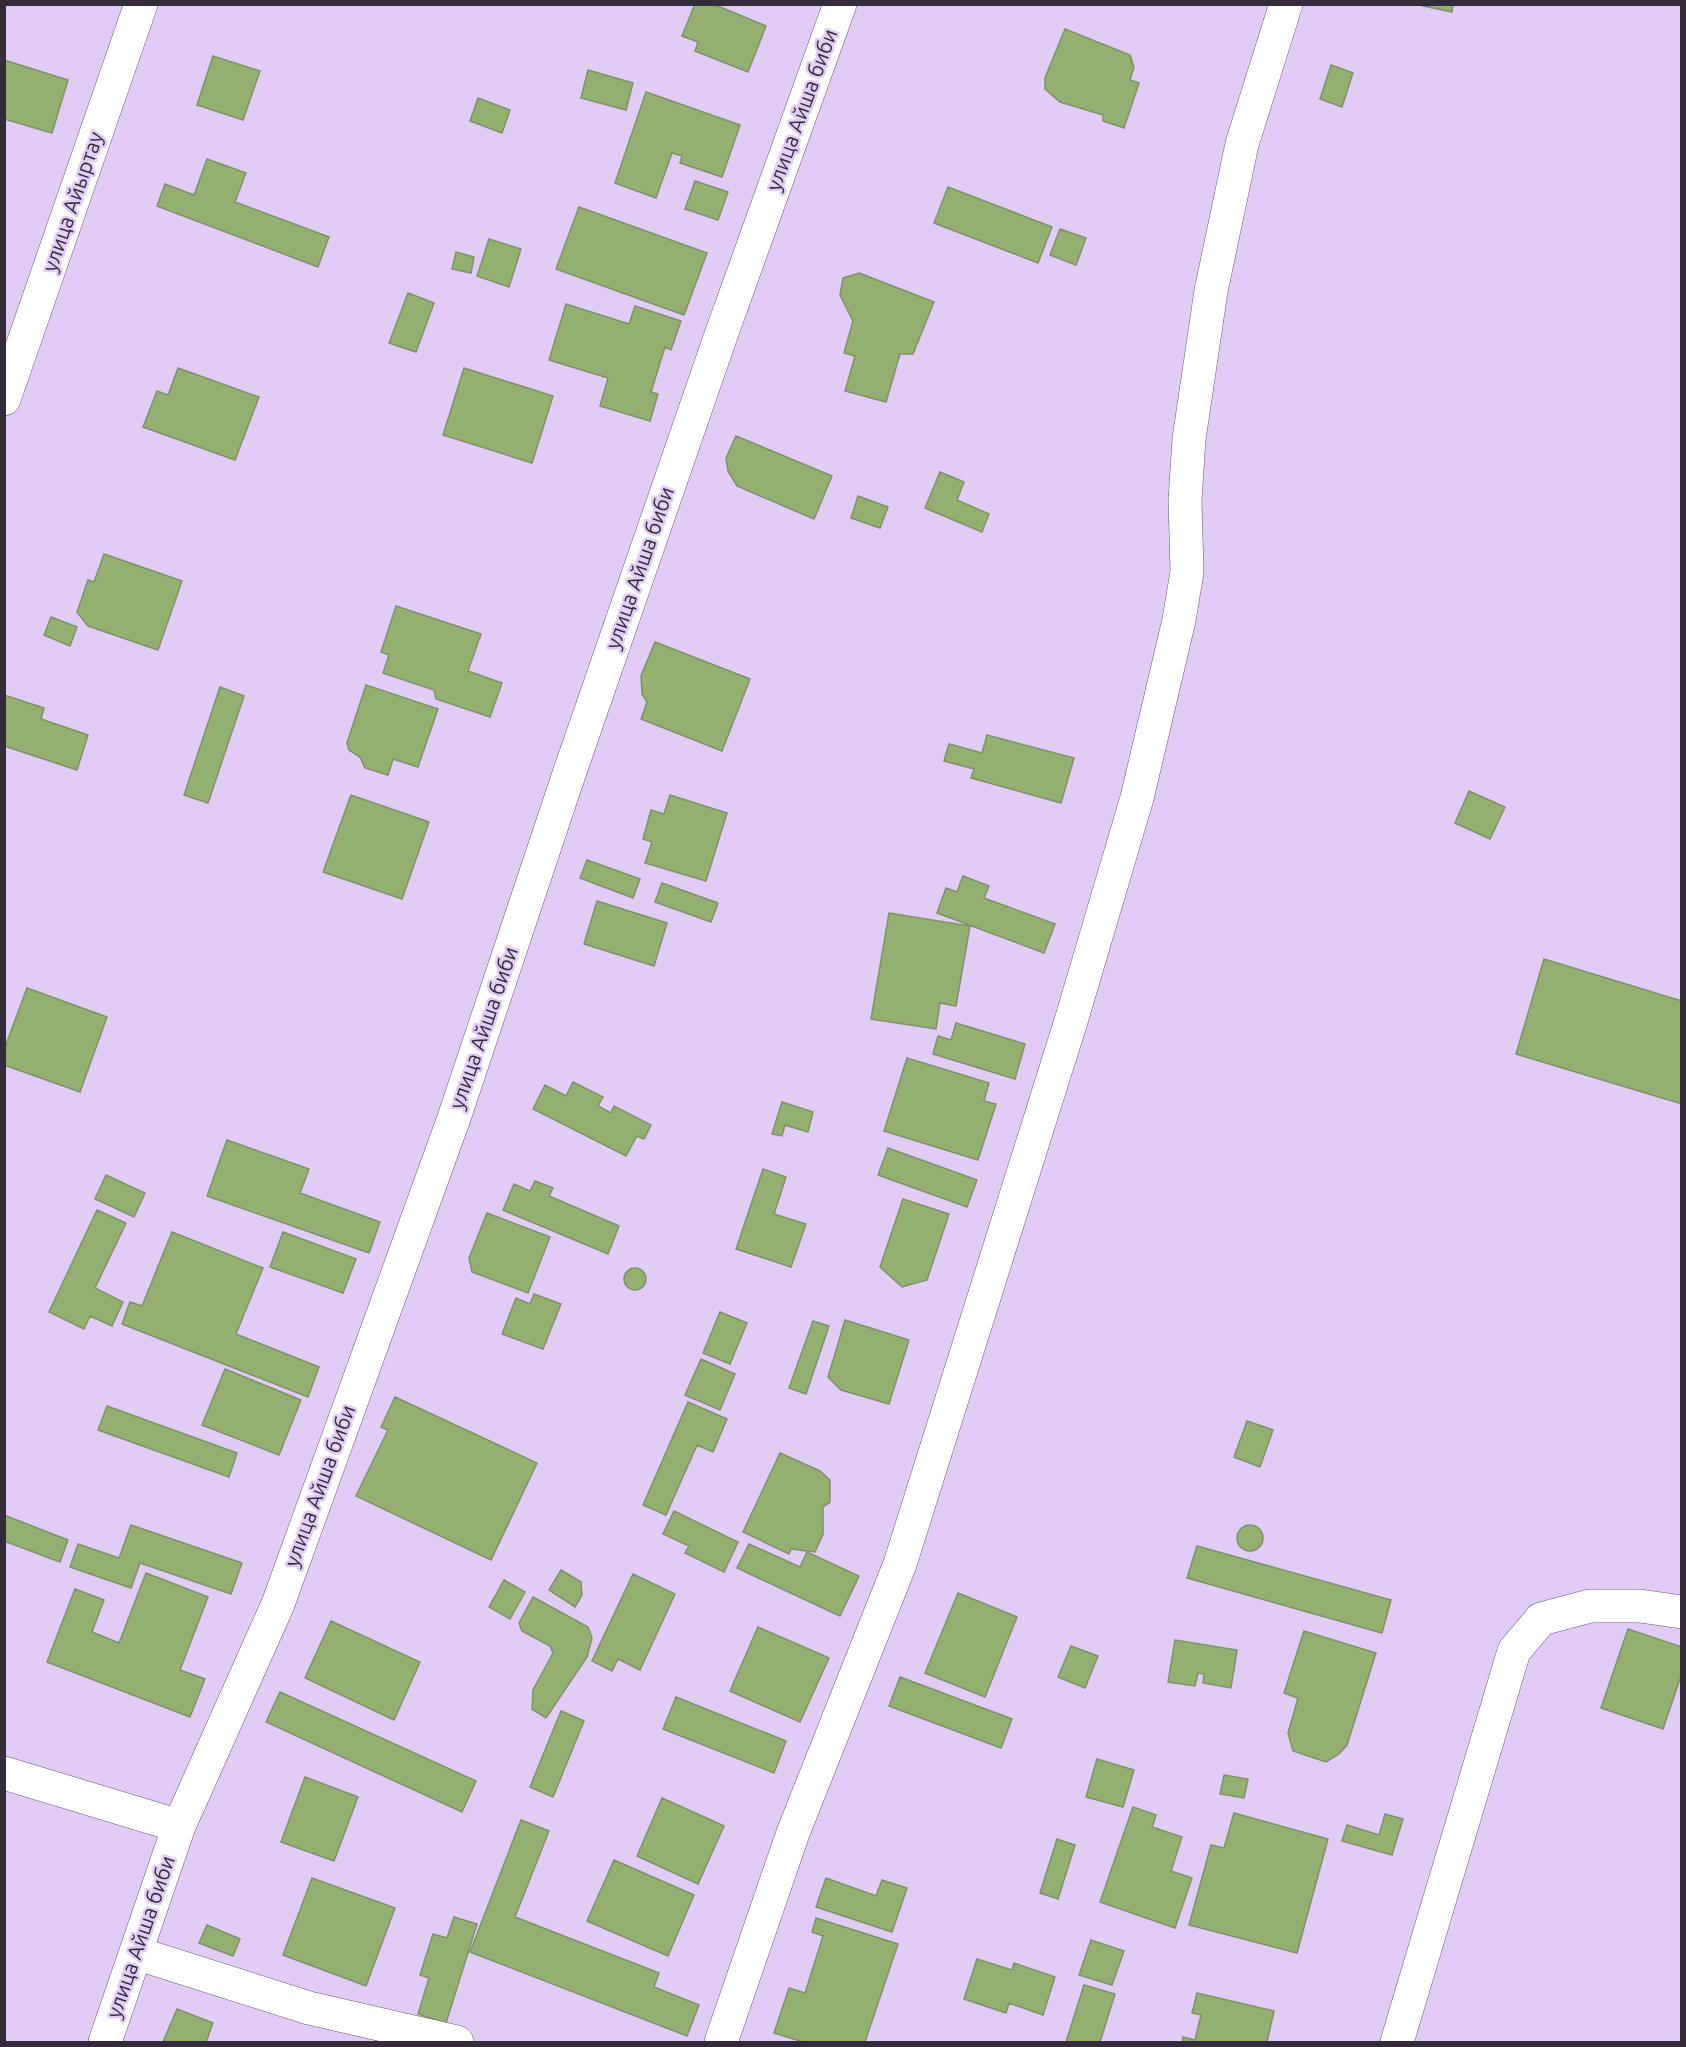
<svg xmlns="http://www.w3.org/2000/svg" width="1686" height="2047" font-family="Ubuntu,sans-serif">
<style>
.building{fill:#93b070;stroke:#7f916a;stroke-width:1.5}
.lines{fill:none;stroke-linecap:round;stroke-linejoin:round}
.minor-casing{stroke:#6a577b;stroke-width:34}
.minor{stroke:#fff;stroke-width:33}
.labels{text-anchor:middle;stroke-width:5;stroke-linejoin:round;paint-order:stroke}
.street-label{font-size:21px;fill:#342c3b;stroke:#e1ccf5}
</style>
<rect width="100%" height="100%" fill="#e1ccf5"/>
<path class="building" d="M695,4H713L766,26L748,72L695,51L698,42L682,36Z
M1414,4H1453L1452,12Z
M1065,29L1130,55L1134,67L1130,80L1139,83L1124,128L1103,121V115L1060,102L1045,89V78Z
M213,56L260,71L243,120L197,105Z
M4,60L68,80L52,133L4,119Z
M1331,65L1353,73L1342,107L1320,99Z
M588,70L633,83L626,110L581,98Z
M646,92L740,125L722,177L680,163L682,156L672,153L656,198L615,183Z
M478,98L510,110L502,133L470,121Z
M207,159L246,173L235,202L329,237L318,267L157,206L165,184L194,195Z
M695,181L728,192L718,220L685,209Z
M948,187L1052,227L1038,263L934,223Z
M579,207L707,253L684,315L556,269Z
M1060,229L1086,238L1076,265L1050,255Z
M489,239L521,249L509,287L477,276Z
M456,252L474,257L471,273L452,269Z
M859,273L934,302L913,354H900L886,402L845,391L855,356L844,353L853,321L840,295L843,278Z
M408,293L434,303L416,352L389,343Z
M566,304L629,324L635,306L681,321L671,350L665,347L651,392L658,394L650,421L600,406L608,378L549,360Z
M178,368L259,397L235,460L143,427L157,391L168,395Z
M464,368L553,396L532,463L443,435Z
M736,436L832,476L814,519L737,486L728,471L726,458Z
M940,472L964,482L957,500L989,514L982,532L925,508Z
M858,496L888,507L880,528L851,518Z
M104,554L182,581L158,650L88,626L77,612L88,580L94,582Z
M396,606L481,634L468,671L502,683L490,717L436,699L434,690L383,673L389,655L381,652Z
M51,617L77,627L70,646L44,635Z
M655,642L750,679L722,751L641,719L647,702L642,694L641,676Z
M366,685L438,709L418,767L393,759L388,775L365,768L360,757L349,750L347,743Z
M220,687L244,696L208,803L184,795Z
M4,695L44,708L41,719L88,735L77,770L4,746Z
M987,735L1074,758L1061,803L971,778L974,769L944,761L949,744L982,753Z
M1469,791L1505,807L1490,839L1455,823Z
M351,795L429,822L402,899L323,872Z
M670,795L727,813L706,881L645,863L652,842L643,839L651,810L664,814Z
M587,860L640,879L633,898L580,878Z
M963,876L989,886L984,898L1055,924L1044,953L937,913L946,888L957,892Z
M662,883L718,903L711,922L655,902Z
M597,901L667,923L654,966L584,944Z
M889,913L970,926L956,1006L940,1003L936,1029L871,1019Z
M1544,959L1682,1001V1104L1516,1054Z
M27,988L107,1017L80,1092L4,1065V1050Z
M956,1023L1025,1044L1015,1079L933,1054L938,1036L951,1040Z
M907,1058L989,1083L984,1101L996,1104L978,1160L884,1131Z
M573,1082L603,1097L598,1106L611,1113L614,1106L651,1125L644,1139L637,1136L626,1156L533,1109L545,1085L566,1096Z
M782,1102L813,1112L808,1132L785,1125L782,1136L772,1134Z
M227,1140L309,1169L300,1193L380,1222L369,1253L207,1196Z
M888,1148L977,1180L967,1207L878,1175Z
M763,1169L786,1177L774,1214L806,1224L791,1267L736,1249Z
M106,1175L145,1193L134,1217L95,1199Z
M535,1181L553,1188L549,1196L619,1226L608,1254L503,1210L514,1184L530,1191Z
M903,1199L949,1214L927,1280L902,1287L880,1267Z
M97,1210L126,1223L95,1288L123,1302L112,1326L90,1316L84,1329L49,1312Z
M487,1213L550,1237L528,1293L472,1272L469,1258Z
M172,1232L263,1268L236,1334L319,1367L308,1397L122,1324L130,1302L142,1306Z
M283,1232L356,1259L343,1293L270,1267Z
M624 1279a11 11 0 1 1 22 0a11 11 0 1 1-22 0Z
M534,1294L561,1304L543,1349L502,1334L516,1298L530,1304Z
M720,1312L747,1323L730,1364L703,1353Z
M845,1320L909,1340L889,1404L841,1390L828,1377Z
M813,1321L829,1326L806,1394L789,1388Z
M701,1359L735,1374L720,1410L685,1395Z
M225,1369L301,1400L279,1455L202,1425Z
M395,1397L537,1463L491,1560L356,1496L388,1430L381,1427Z
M688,1402L727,1419L713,1452L697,1445L666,1515L643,1505Z
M107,1406L237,1453L229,1477L98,1430Z
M1247,1421L1273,1430L1260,1467L1234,1457Z
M780,1453L820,1471L830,1480V1502L823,1507V1534L815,1552L791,1549L789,1554L743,1532Z
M674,1511L738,1542L724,1572L685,1553L689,1546L663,1534Z
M4,1515L68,1540L60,1562L4,1541Z
M1237 1538a13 13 0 1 1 26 0a13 13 0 1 1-26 0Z
M131,1525L242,1563L231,1594L140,1563L131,1588L70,1567L78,1544L119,1558Z
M749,1544L800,1567L807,1552L859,1576L840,1616L737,1568Z
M1197,1546L1391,1600L1382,1633L1187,1578Z
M561,1570L581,1582L582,1595L575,1607L549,1590Z
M146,1573L208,1597L180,1670L205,1679L190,1717L47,1662L75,1589L104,1600L92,1632L119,1643Z
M633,1574L675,1594L640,1670L618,1659L612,1671L592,1661Z
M504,1580L525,1592L510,1619L489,1607Z
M958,1593L1017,1617L985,1697L925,1673Z
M533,1597L588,1627L592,1638L587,1657L546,1718L532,1709L533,1690L553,1653L550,1646L522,1631L519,1623Z
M331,1621L420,1662L394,1720L305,1678Z
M758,1627L829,1658L800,1722L730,1691Z
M1628,1629L1682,1647V1673L1663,1729L1601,1708Z
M1304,1631L1376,1653L1347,1745L1339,1754L1326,1762L1293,1751L1288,1733L1298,1698L1284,1693Z
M1175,1640L1237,1650L1231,1688L1203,1683L1204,1674L1198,1673L1195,1686L1168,1682Z
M1071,1646L1098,1656L1085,1688L1058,1677Z
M900,1677L1012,1719L1001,1748L889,1706Z
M280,1692L476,1781L462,1812L266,1722Z
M676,1697L786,1741L774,1773L663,1729Z
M561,1711L584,1721L553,1797L530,1787Z
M1097,1759L1134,1770L1123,1807L1086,1797Z
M1224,1775L1248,1779L1244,1798L1220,1794Z
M305,1777L358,1797L334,1861L281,1842Z
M662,1798L724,1826L698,1884L637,1856Z
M1133,1807L1156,1815L1152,1827L1182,1837L1171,1871L1192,1878L1175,1928L1100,1902Z
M1234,1813L1328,1839L1297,1953L1189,1925L1211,1845L1224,1848Z
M1385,1814L1403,1819L1392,1855L1342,1841L1347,1825L1379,1835Z
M521,1820L549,1831L515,1917L659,1973L654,1987L699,2005L687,2036L470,1952Z
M1057,1839L1075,1845L1058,1899L1040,1893Z
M614,1860L694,1895L668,1956L587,1921Z
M312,1878L395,1908L366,1986L283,1955Z
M826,1878L876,1896L882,1880L907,1888L892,1932L816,1907Z
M454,1917L477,1924L446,2023L418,2014L429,1978L420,1975L433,1934L447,1938Z
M816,1918L898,1944L865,2042H803L774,2033L789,1988L805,1993L823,1936L812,1932Z
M207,1925L240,1939L233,1956L199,1943Z
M1091,1940L1124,1951L1112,1985L1079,1975Z
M977,1959L1012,1970L1014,1963L1055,1977L1043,2015L1009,2003L1006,2013L964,1999Z
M1084,1985L1115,1994L1100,2042H1066Z
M1197,1993L1274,2011L1267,2042H1182L1183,2037L1195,2040L1201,2015L1192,2013Z
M177,2009L213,2023L206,2042H163Z"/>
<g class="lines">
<g class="minor-casing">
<path id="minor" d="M4,399L141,4
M4,1773L179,1826
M136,1953L309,2008L457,2042
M105,2042L179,1826L278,1604L454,1118L568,777L720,338L840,4
M721,2042L793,1833L900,1564L1071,1021L1137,798L1179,620L1187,572L1185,500L1189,439L1211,291L1242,144L1286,4
M1397,2042L1514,1651L1541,1619L1590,1606H1640L1682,1612"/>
</g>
<use href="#minor" class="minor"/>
</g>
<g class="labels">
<g class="street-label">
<text transform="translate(802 110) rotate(-70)" y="7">улица Айша биби</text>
<text transform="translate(73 202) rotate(-71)" y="7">улица Айыртау</text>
<text transform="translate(640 568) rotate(-71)" y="7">улица Айша биби</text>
<text transform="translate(484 1028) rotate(-71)" y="7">улица Айша биби</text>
<text transform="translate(320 1486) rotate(-70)" y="7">улица Айша биби</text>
<text transform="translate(141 1937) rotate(-71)" y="7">улица Айша биби</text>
</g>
</g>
<rect width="1686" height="2047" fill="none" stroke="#342c3b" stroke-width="12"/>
</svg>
